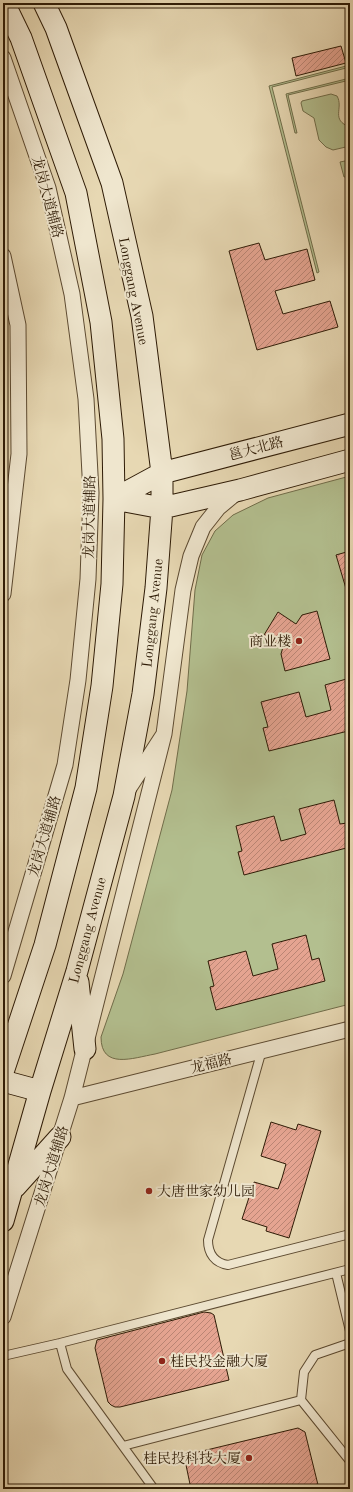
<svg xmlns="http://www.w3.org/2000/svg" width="353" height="1492" font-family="'Old Standard TT','Noto Serif SC',serif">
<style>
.green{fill:#b3bf8f;stroke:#706d4a}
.building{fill:url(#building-hatch);stroke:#2e1b06}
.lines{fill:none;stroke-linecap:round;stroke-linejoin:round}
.lane-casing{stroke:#5c4a31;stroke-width:10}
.street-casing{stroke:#5c4a31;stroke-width:17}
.secondary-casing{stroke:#2e1b06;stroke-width:23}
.lane{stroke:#efe6ce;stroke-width:8}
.street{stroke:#efe6ce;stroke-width:15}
.secondary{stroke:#efe6ce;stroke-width:21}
.poi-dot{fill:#8f2418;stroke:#efe6ce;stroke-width:1.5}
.labels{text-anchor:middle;stroke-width:4;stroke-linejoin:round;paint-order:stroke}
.street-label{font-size:14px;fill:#2e1b06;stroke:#efe6ce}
.poi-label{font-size:14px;fill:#2e1b06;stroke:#efe6ce;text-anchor:end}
</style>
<defs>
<pattern id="building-hatch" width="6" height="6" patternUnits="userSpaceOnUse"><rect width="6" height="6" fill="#e5a491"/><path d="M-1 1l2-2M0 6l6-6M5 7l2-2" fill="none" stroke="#ba8574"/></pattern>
</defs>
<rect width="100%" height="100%" fill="#e7d8b3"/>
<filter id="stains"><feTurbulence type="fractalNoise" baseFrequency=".005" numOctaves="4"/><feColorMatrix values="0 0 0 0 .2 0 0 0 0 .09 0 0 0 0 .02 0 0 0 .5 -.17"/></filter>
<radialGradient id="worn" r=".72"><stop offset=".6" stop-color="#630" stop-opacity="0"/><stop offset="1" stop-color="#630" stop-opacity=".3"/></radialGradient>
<path class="green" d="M350,65V67L272,87L319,272L317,273L269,86Z
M350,78V80L288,95L297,133H295L286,94Z
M331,94L337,96C344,108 330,120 350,127V146L333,150L326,147L319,140L314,118L303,111L301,103L302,101Z
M350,160V176L344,177L340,162Z
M350,476V1004L155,1054C133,1058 101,1070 101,1037L123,974L172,790L187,691L195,590L202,555L215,531L233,515L268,498Z"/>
<path class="building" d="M341,46L346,63L296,76L292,58Z
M259,243L265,260L307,249L315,280L275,291L283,314L330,301L338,327L257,350L229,251Z
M350,551V592H347L336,555Z
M317,611L330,659L285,671L281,654L283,647L264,635L278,612L296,624L302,615Z
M350,678V720L346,721L348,731L269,751L263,728L268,727L261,702L299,692L306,717L317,714L331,710L325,685Z
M334,800L340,824L347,823L350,835V847L244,875L238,852L242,851L236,826L274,816L281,841L292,838L306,834L299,809Z
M306,935L312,960L319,958L325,981L216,1010L210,987L214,986L208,961L246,951L253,976L278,969L272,944Z
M271,1122L296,1130L298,1124L321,1131L289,1238L266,1231L267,1227L242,1219L254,1182L278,1189L282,1178L286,1164L261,1156Z
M204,1312L211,1313L214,1315L229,1380L120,1407H115L111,1405L108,1402L95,1348L97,1340Z
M298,1428L305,1432L319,1489H191L186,1465V1460L190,1454Z"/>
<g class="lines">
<g class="lane-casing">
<path id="lane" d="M262,1050L208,1240C208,1254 215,1263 228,1265L350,1234
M336,1273L350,1331
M60,1343L67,1369L154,1489
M350,1343L315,1355L304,1372L301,1400L350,1461
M3,1356L60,1343L350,1269
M123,1446L301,1400"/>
</g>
<g class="street-casing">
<path id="street" d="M3,58L48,188L72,294L86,399L91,493L88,579L78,680L65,765L3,976
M3,256L18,325L19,454L3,594
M129,788L164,734L183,590L191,556L203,527L218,508L236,493
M72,1098L350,1029
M3,1317L72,1098L164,734"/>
</g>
<g class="secondary-casing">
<path id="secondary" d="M114,499L162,473L350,424
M114,499L162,508L240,490L350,460
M78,982L85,1049
M3,1072L45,945L86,788L102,686L112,584L114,499L113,439L101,322L76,193L21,38L4,3
M3,1081L40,1091
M15,1187L60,1137
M3,1221L40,1091L77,971L124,796L143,694L156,588L162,508V473L142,316L112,183L56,28L44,3"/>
</g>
<use href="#lane" class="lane"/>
<use href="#street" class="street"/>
<use href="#secondary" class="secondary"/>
</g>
<g class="poi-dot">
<circle cx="299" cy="641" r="4"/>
<circle cx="149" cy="1191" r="4"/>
<circle cx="162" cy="1361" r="4"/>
<circle cx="249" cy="1458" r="4"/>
</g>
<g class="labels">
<g class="street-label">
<text transform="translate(48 197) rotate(75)" y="5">龙岗大道辅路</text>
<text transform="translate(134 291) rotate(79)" y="5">Longgang Avenue</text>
<text transform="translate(256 448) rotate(-15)" y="5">邕大北路</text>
<text transform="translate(89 517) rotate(-89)" y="5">龙岗大道辅路</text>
<text transform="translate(152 613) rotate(-84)" y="5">Longgang Avenue</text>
<text transform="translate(44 836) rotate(-74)" y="5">龙岗大道辅路</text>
<text transform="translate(87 930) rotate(-75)" y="5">Longgang Avenue</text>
<text transform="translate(211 1063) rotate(-14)" y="5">龙福路</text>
<text transform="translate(51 1166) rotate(-73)" y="5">龙岗大道辅路</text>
</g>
<g class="poi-label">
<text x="291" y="646">商业楼</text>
<text x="157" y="1196" text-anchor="start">大唐世家幼儿园</text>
<text x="170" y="1366" text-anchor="start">桂民投金融大厦</text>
<text x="241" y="1463">桂民投科技大厦</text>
</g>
</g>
<rect width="353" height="1492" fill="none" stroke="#e7d8b3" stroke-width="16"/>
<rect x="4" y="4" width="345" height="1484" fill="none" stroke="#2e1b06" stroke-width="2"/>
<rect x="8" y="8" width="337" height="1476" fill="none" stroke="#2e1b06"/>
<rect width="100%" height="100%" filter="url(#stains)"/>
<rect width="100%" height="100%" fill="url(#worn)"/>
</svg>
